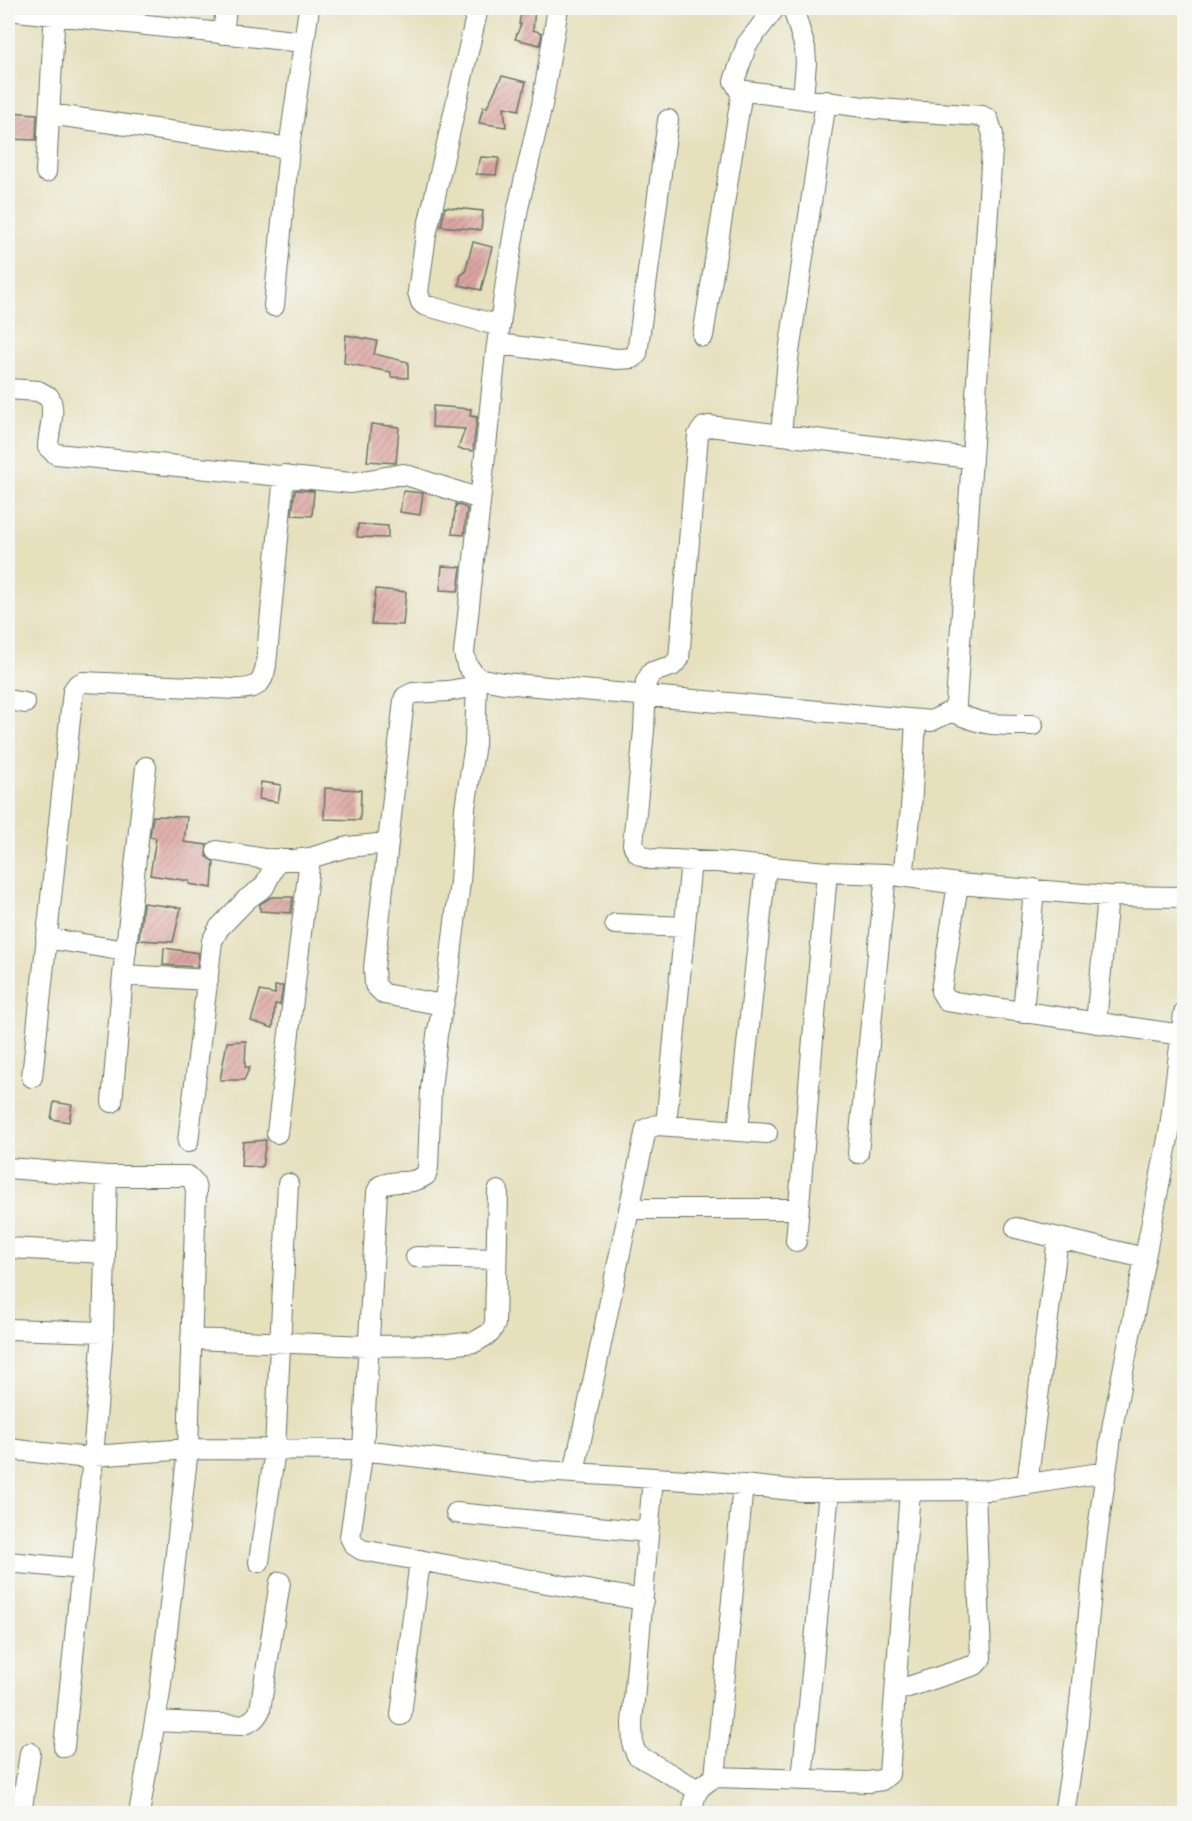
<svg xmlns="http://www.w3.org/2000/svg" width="1192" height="1821" font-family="'Gochi Hand',sans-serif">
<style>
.building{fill:url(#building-hatch)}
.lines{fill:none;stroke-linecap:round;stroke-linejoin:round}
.minor-casing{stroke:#657664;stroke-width:22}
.minor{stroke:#fff;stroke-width:20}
</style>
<defs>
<pattern id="building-hatch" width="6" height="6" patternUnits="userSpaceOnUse" patternTransform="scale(1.5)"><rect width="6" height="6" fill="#dda6a2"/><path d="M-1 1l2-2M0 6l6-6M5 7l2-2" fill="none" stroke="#b38885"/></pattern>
</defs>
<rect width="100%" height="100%" fill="#f6f6f2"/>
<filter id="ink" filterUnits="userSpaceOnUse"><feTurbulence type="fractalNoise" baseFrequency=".0167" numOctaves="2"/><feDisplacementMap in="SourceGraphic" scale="12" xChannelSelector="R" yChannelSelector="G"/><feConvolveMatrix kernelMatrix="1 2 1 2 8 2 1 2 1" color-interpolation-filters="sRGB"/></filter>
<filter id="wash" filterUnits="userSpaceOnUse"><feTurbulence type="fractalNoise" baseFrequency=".008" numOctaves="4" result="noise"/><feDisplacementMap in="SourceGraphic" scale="24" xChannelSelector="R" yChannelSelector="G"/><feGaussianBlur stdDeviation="1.35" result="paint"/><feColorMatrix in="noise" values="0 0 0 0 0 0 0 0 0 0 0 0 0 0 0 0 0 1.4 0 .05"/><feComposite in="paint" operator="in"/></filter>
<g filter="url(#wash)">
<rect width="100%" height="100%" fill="#e6e0bd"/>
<g id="blocks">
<path class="building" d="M522,8H535L533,30L542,33L540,45L515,39L521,24H519Z
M502,76L526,82L519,110L504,107L506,127L479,123L483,107H487Z
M8,112L37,114L36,140L8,139Z
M481,157L499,158L496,175L476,174Z
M445,207L483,211L481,230L441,226Z
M473,242L492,247L481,290L459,285L461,275L465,272Z
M346,335L377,341L374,354L408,362V378L391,377V372L344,363Z
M433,406L471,409L470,416L477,417L473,451L458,449L465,429L432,427Z
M371,424L399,427L396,463L367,461Z
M295,490L314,491L312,516L292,515Z
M403,491L423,493L420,515L400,512Z
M456,504L467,508L464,535L452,534Z
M358,524L388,526V538L357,537Z
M442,566L461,567L458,591L440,590Z
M376,589L406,592L403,625L371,624Z
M261,782L281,785L278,802L259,799Z
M325,788L361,790L360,820L324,819Z
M153,816L187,817L184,842L207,845L206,856L214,862L212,888L189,884V881L150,875L156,838L150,837Z
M271,897H293L291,913L260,911V904Z
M143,903L181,908L173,942L139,940Z
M164,948L199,953L197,967L163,965Z
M275,986H283L280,1005L275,1004L273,1028L251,1021L260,991L275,994Z
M246,1041L245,1067H250L244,1080H220L227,1042Z
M54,1102L72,1105L69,1122L51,1119Z
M266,1140L262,1167L241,1166L243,1142Z"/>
</g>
</g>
<g filter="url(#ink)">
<use href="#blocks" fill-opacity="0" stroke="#657664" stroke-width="1.5"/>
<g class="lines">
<g class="minor-casing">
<path id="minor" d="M478,8L426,235L418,292L421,302L424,305L500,326
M558,8L542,105L518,208L508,268L496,352L464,653L467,665L477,678L503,683L931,721L952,711L956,704L993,134L988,119L982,116L878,109L739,90L734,81L747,44L775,8
M793,8L805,48L806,63L803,98
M8,10L303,42
M223,34L226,8
M49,114L289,148
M46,172L55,8
M274,306L289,148L309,8
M703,336L742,91
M498,344L617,359L633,358L637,354L668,120
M8,389L38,391L49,397C57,410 48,432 48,447L56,454L351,483L403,474L480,499
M781,434L788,359L826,101
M970,458L709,426L704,427L698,435L679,659L672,666L652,672L646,682L644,730L633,844C636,854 641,856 650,859L716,862L827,872L886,874L958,884L1108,896L1184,897
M477,678L475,744L465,808L460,882L447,987L437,1035L431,1089L428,1167L426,1175C408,1187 397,1178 380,1186L377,1192L363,1450L350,1537L354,1545L362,1550L643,1600
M8,700L25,703
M952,711C985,727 997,725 1033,725
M217,851L265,859L294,860L310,858L347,847L388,843
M903,876L911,809L916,720
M958,884L941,991L947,1001L1182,1035
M615,924L685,927
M46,938L126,951
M123,975L208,980
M443,1005L384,994L375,985L374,968L404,700L405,697L413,693L448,691L477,686
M1023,1013L1034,889
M1096,1023L1108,896
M32,1077L73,691L77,685L83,682L236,689C256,689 263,685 266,665L284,475
M112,1102L123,975L146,767
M666,1125L691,860
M738,1130L766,866
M277,1133L310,858
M188,1142L212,941L219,928L247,899L264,887L278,859
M858,1153L886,874
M8,1168L107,1176H188L194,1182L196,1190L188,1449L160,1692L139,1814
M629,1209H799
M1016,1228L1145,1258
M796,1241L827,872
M8,1248L105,1253
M416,1257L496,1259
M8,1329L103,1332
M191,1339L368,1346L448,1345L475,1342L490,1333L495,1324L498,1191
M8,1449L79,1457L188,1449L363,1450L526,1470L702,1481L802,1491L991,1490L1106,1472
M574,1473L646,1129L657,1125L767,1133
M653,1478L632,1723L633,1746L637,1755L698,1790
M1027,1485L1058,1238
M456,1513L648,1532
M8,1562L82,1569
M259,1562L275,1449L288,1184
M896,1691L975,1665L981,1658L975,1490
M401,1715L420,1560
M155,1721L241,1725C251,1722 256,1719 260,1710L280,1582
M64,1747L93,1457L103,1332L107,1176
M715,1777L743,1485
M802,1780L829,1491
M21,1814L30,1753
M693,1814C693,1792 698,1787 715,1777L868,1782L882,1780L889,1774L910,1491
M1064,1814L1077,1732L1096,1543L1113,1423L1170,1128L1184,1013"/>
</g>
<use href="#minor" class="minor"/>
</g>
</g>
<rect width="1192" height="1821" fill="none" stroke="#f6f6f2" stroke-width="30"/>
</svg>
